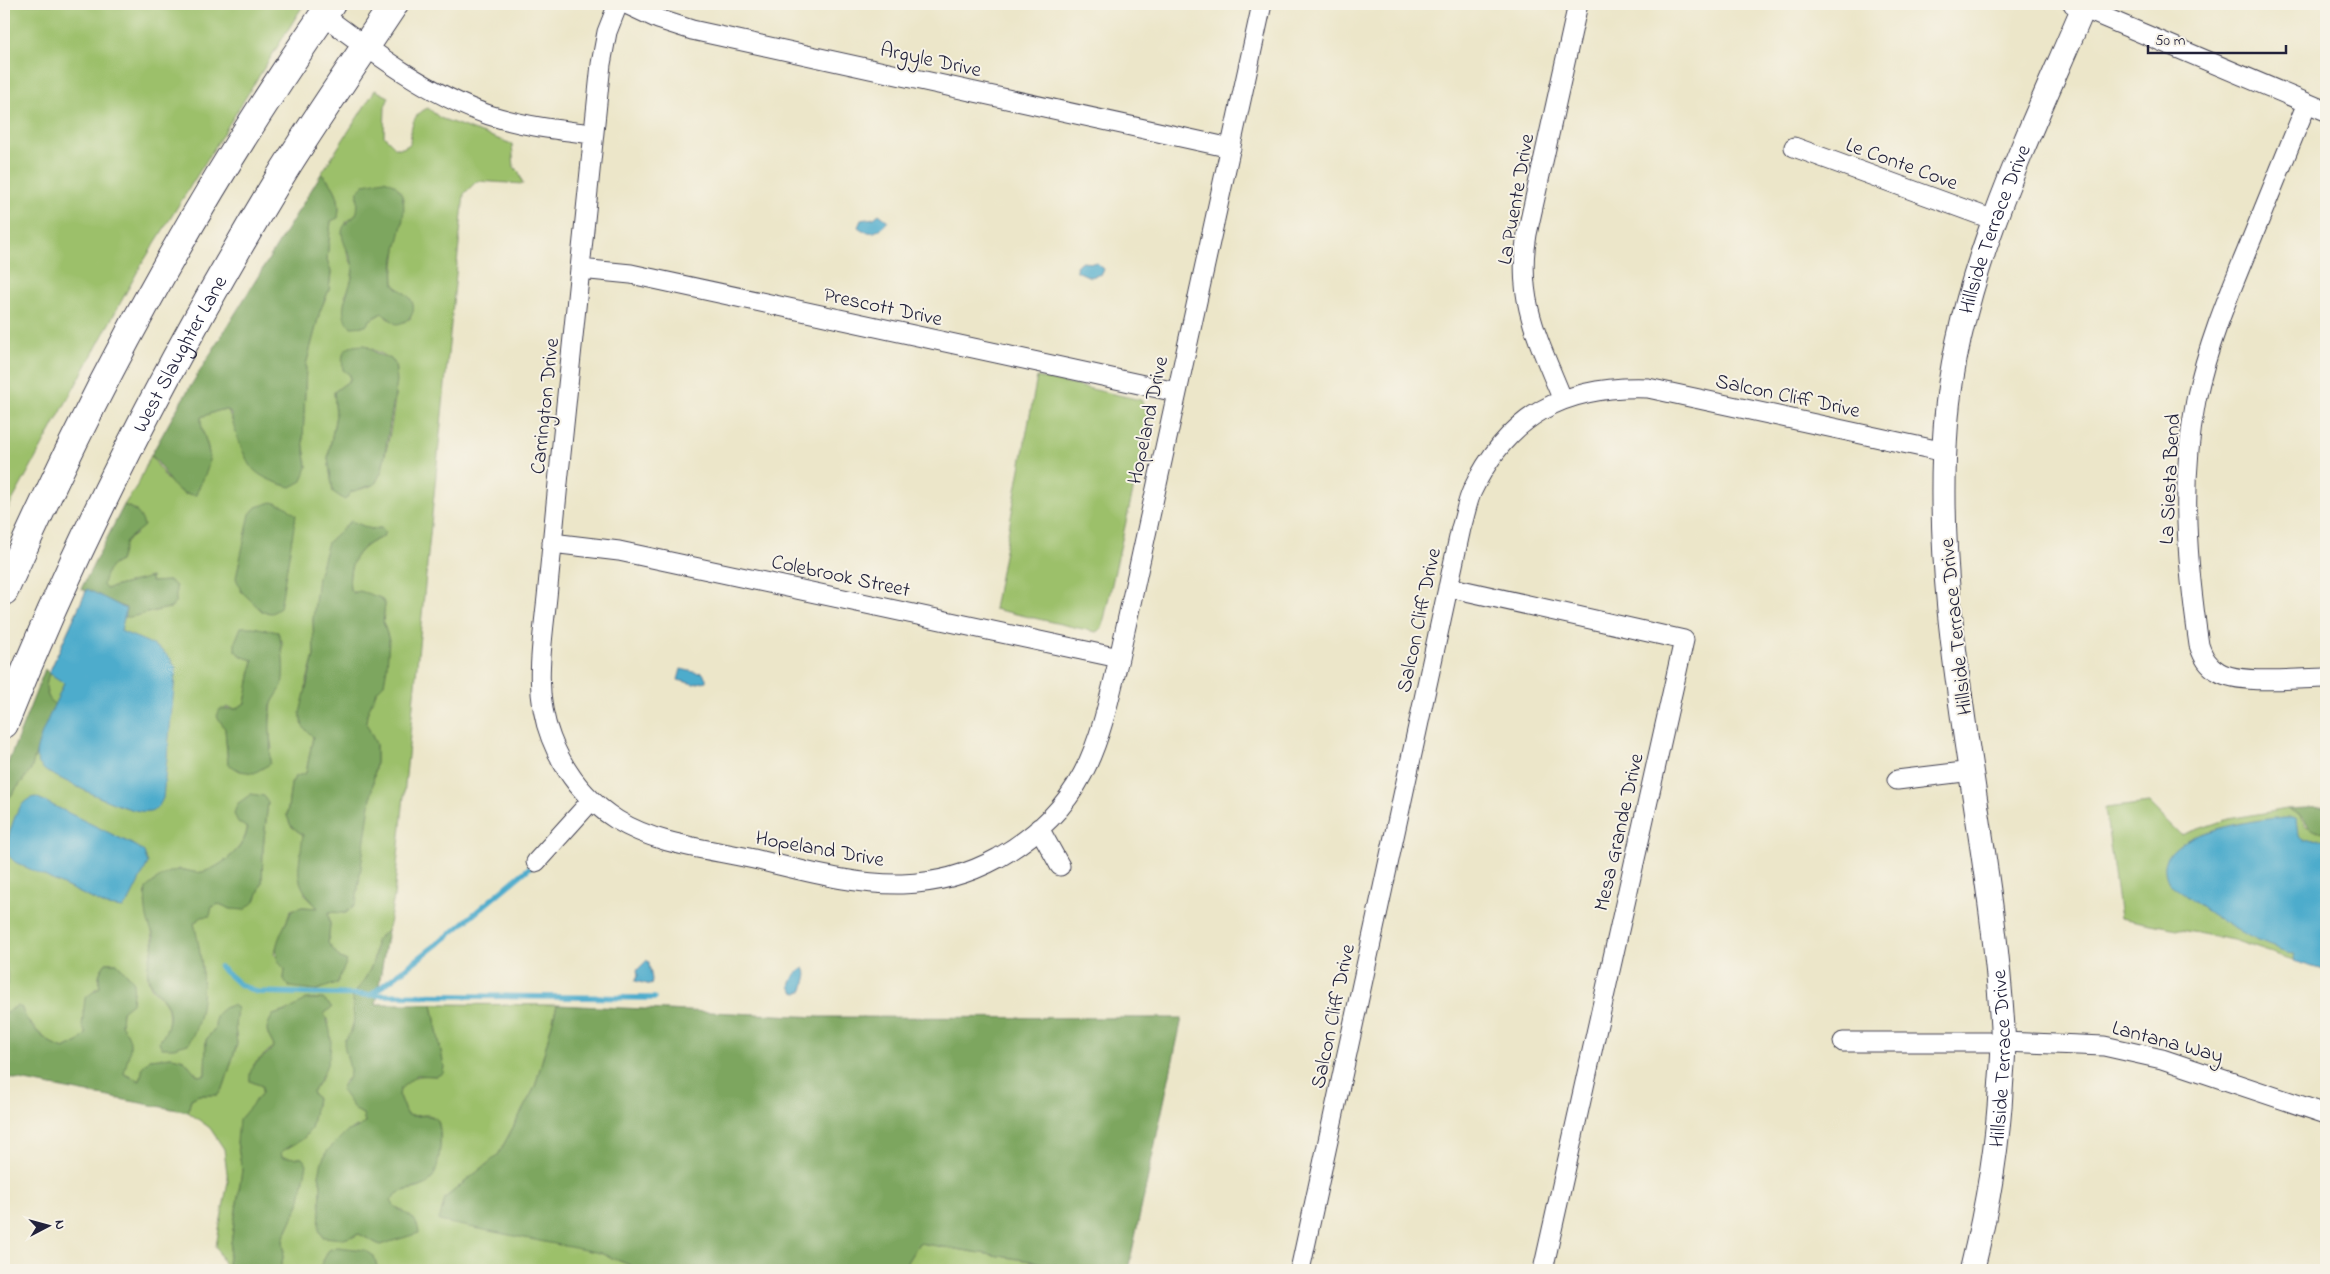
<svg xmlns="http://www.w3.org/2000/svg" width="2330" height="1274" font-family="'Indie Flower',sans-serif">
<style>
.green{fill:#9cc06a;stroke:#5f7152;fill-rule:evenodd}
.forest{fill:#7da65e;stroke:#50644c}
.water{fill:#4eaccc;stroke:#386784}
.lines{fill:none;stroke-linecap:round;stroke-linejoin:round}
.stream{stroke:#4eaccc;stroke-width:5.5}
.minor-casing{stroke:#403f50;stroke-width:21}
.tertiary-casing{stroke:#403f50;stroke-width:26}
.secondary-casing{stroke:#403f50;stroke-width:30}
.minor{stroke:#fff;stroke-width:19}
.tertiary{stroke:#fff;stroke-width:24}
.secondary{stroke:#fff;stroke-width:28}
.labels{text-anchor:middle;stroke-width:4;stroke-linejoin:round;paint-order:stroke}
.street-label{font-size:21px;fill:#22223b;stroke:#f7f3e8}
</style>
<rect width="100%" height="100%" fill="#f7f3e8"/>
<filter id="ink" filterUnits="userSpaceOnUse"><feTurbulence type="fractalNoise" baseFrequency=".02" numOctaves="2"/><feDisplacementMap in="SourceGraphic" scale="10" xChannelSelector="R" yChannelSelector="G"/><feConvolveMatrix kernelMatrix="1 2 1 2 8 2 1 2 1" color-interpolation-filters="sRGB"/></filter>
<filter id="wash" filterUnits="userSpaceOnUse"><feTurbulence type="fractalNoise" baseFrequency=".0096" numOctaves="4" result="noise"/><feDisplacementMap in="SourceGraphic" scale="20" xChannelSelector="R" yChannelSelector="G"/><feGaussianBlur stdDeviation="1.12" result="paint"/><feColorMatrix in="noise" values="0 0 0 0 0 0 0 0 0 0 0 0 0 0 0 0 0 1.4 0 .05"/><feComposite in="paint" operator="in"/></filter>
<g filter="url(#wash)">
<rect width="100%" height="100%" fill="#ece6c9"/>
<path class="green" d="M4,4H304L140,267L4,516Z
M375,90L389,97L385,107L384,136L396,148H403L410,144C411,128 411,115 428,108L440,118L512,144L514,167L519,172L523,184L477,181L464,194L394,896L388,930L376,940C376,965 367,976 353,996L355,1017L350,1034L351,1071L348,1078L343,1083C347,1097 349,1107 363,1114L365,1122L362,1126L353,1128L319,1175L321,1186L353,1237L359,1234L380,1245L404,1211L394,1206L391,1201C398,1186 416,1193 427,1183C437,1175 447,1127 435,1118C427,1111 416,1119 406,1114L399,1096L400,1089C414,1075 417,1075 437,1076L444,1067L432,1004L557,1005L535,1087L498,1155L445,1198L600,1253L642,1270H574C559,1264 537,1268 521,1270H378L374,1256L319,1268L318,1270H281L284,1250L283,1239L299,1204L302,1158L290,1159L282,1157L281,1152L311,1129L317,1099L312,1092L322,1078L329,1022L324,1014L332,1007C311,990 307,1002 289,1010C284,1012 278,1013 273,1015C265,1030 266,1032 274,1046L254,1064L250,1081L262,1086V1093L255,1100L237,1142L242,1170L227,1270L216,1246L228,1181L224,1149L210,1128L188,1112L191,1099L199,1095H218L224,1086L237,1044L235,1027L236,1008L216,1015L215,1028L206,1040L205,1075L198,1076L184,1060L172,1057L150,1059L143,1066L141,1081L124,1074L127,1032L121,1026L122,1011L134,983L117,963H106C99,972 97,977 100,987L95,989L86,1034L78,1042L64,1049C45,1043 28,1022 17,1006L4,1014V989L8,984L4,945V801L9,798L31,770L49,699L45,686L49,673L87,589L126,609L125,616C134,618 158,609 171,608L170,581L151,582V577L106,589L102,585C105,574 109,565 120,561L126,541L136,534V510L124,505L138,484L151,455L166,478L186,495C202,482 214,466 207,444C204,434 200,427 201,417L220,410H228L232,421L307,467L303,440L306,365L320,311L329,290L331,272L327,259L331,221L338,217C341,199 336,186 321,174ZM404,199C401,227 392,257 394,285C407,295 416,302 410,319H388L382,313L370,320L345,296L351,284L353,267L347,252L346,222L354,217L357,212ZM365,345C371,349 390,357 394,362C402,375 386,469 376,482C370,490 343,492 333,492L328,458L336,415L334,392L350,380V375ZM363,527L371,529L381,528L383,537C357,546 347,564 350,590L385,604L383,622L389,640L384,684L376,692L367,714L366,724L376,744V762L355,905L346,913L328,912L330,925L328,943L340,958L347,961L317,990L306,988L284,979L285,969L274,953L291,910L302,907L318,908L305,895L303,835L291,826L287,815L291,784L295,777L306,773L313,737L303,727L306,684L314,656L313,619ZM282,640V685L272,703L269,728L272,749L228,764L225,729L226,707L236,709L245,703L253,659L243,657ZM268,802L263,848L262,883L255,901L231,909L219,904L212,907L194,923L202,967L199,1017L167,1032C169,1018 171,1007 160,996C157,993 151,989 150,985C144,973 151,963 153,951C155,934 148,919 145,902L178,869C185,870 195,874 202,872C220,869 247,846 247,827L238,822Z
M1037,377L1141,400L1150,416L1102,628L1096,632L994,609Z
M2149,803L2181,835L2228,819L2287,809L2299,814L2306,826L2318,832L2326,831V971L2233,940L2120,918L2105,808Z
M919,1243L1086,1270H902Z"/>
<path class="forest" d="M321,174C336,186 341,199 338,218L331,221L327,259L331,272L329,290L320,311L306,365L303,440L307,467L302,481L291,487C279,484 264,479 255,471C244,460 234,430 231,414L228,410H220L201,417C200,432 210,444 209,459C209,472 200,483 196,495C168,495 167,469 151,455L182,400Z
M384,180C418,188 399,233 394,258C393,267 393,276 394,285C399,289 406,293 410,298C419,311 409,323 396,324L382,313L370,320L366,326L351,327C333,310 353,289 353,269C353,257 342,245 342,232C343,222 352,221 356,214C359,208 357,198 358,191L365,184Z
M365,345L378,354L391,359L395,364L397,381L382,471L375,484L351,492L345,500L333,492L328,458L336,415L334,392L350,380V375L343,370C341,349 344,346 365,345Z
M272,502L285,506L296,515L280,608L272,613L263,612L241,591L236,578L250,514L256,507Z
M124,505C136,510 141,514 144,526L126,541L120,561C109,565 105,574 103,585L106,589L151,577V582L170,581L176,586V601L171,608C157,609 135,618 125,617L126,608L81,589Z
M351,521L371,529L381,528L385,531L383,537C357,546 347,564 350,590L353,593L360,591L381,598L385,604L383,622L389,640L387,667L384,684L376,692L367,714L366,723L376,744V762L356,903L346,913L328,912L330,924L328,943L340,958L347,961L337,983L317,990L289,987L284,979L285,969C265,953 284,930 292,910L302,907L318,908C291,880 299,871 303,835L291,826L287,816L291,784L295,777L306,773L313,737L303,727L300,713L314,656L313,619L318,577L328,542Z
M241,627H253L278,632C283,643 285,673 282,685C280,693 273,698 271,706C268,725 272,744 270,764L254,773L240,771L228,764L225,729L217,716L220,709H236L245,703L253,660L243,657L235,651V642Z
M45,669L49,673C45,686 44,695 55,705L39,743L31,770L9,798L4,801V773Z
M251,794L264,796L268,802L263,848L262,883L255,901L244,910L231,909L219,904L212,907L210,916L202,917L194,923C203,960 210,1010 188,1044L174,1048H162L159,1042C168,1031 174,1013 164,1000C156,989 150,990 148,975C145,963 155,950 154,937C154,933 151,931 150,927C145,915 145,901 146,888C154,881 168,870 179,870C187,869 195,874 202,872C220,868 247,847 247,828L238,822L234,814L237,804Z
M2326,807V831C2306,834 2310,823 2299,814C2296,812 2290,811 2287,809Z
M388,930L376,1004H432L444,1067L443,1073L437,1076L417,1075L400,1089L399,1096L406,1114C415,1119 423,1113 433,1117C440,1119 439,1127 440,1134C441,1147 439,1178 425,1185C413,1191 398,1187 391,1201C398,1214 417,1212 419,1233L380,1245L359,1234L344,1239L323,1237L319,1230L321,1186L319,1175L322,1161L327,1151L346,1132L361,1126L365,1122L363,1114L355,1110L341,1090C343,1083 349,1080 350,1073C351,1067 344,1051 344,1041C360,1023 351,1015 353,996C367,976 376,965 376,940Z
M106,963H117L134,982L132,1003L122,1011L121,1025C137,1043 128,1053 124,1074L140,1081L143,1066L150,1059L172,1057L184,1060L198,1076L205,1075L206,1040L215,1028L216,1015L224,1008L232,1005L237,1008L235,1027L237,1044L224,1086L218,1095H199L191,1099L188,1112L4,1077V1014L17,1006L22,1008C26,1025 48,1044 64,1049L78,1042L86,1034L82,1026L85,998L100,987C98,977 99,972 106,963Z
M306,999H323L332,1007L324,1014C338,1041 329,1069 312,1092L317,1099L311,1129L303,1139L281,1152L282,1157L302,1158L307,1164L299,1204L283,1239L284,1250L281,1270H227L242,1170L237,1142L239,1120L262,1093V1086L250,1081C248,1062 264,1060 274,1046C266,1031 264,1030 273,1015L289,1010Z
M557,1005L820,1017L1182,1018L1128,1270H1086L919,1243L902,1270H642L600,1253L439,1221L445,1198L498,1155L535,1087Z
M337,1247L365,1250L374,1256L378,1270H318L329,1250Z"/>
<path class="water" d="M879,214L888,221C879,232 871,237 858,227L861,220L874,218Z
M1080,262L1097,263L1104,269L1102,274L1090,277L1077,271L1076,266Z
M87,589L126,609L121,631C142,641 165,645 176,668L163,798C160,805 157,809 150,811C130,816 67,781 47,772C42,768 37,763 36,756C35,743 58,698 64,683L49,673Z
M681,669L698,673L702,672L706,678V681L694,684L678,680Z
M36,797L138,847L144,852L148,863L128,903L123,908L107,906L15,862L9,856L6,848C10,832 16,798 36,797Z
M2283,817H2292L2296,819L2298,836L2303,840L2326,839V971L2293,961L2295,954C2246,941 2208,913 2169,883C2142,833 2253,821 2283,817Z
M647,960L649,962C649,970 654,979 651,985L635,981L638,975L637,970Z
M804,968L807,975L803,990L798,993L793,992L790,986C792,979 796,972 804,968Z"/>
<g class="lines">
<path class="stream" d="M220,967L239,984L257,992L371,995L449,935L535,863
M371,995L654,998"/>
</g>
</g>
<g filter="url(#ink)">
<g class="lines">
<g class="minor-casing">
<path id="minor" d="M618,4L607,32L601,64C586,203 573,343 558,483C554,521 551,559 547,597C542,645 533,692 551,738C564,772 587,801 617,820C657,845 709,849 754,859C802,870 852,885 902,884C935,883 969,874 998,858C1084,808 1098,749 1119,658L1262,4
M626,4L658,19L692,30L1231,148
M2073,4L2326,111
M323,15C374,53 428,94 489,115C523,126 558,130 593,134
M2307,103C2288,149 2269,196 2250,243C2229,294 2207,346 2196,400C2180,482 2187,563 2199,645C2203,657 2208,666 2219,672C2240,685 2300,678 2326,678
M1794,147L1994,220
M580,269L631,274L1176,392
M1562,398C1538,339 1516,300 1527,234L1578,4
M552,543L619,551L1119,658
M1448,587L1684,640L1543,1270
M1897,780L1972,771
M1039,828L1060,866
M536,862L591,801
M1843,1042H2004L2104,1046L2162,1059L2326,1114
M1300,1270L1461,528C1465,516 1467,502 1472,491C1508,415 1565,385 1648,388L1945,452"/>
</g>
<g class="tertiary-casing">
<g id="tertiary">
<path id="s1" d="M1972,1270C1987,1209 1998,1147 2001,1084C2002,1069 2004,1053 2003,1038C1993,832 1930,630 1946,423C1957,278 2029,136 2085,4"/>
</g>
</g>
<g class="secondary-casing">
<g id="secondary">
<path d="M4,591C94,387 203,187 331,4"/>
<path id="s2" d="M4,724C79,535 173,354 278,180C315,120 355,63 394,4"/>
</g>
</g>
<use href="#minor" class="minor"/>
<use href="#tertiary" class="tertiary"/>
<use href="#secondary" class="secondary"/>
</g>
</g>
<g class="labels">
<g class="street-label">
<text transform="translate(931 59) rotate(12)" y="7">Argyle Drive</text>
<text transform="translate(1902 163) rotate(20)" y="7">Le Conte Cove</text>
<text transform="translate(1515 199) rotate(-80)" y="7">La Puente Drive</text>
<text dy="7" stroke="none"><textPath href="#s1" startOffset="1054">Hillside Terrace Drive</textPath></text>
<text transform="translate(883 306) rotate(12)" y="7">Prescott Drive</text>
<text dy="7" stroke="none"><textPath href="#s2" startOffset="410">West Slaughter Lane</textPath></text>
<text transform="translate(1788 395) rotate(12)" y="7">Salcon Cliff Drive</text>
<text transform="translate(544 406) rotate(-84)" y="7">Carrington Drive</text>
<text transform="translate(1147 420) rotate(-78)" y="7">Hopeland Drive</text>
<text transform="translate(2169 479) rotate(-87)" y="7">La Siesta Bend</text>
<text transform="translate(841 575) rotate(12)" y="7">Colebrook Street</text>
<text transform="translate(1418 620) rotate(-78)" y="7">Salcon Cliff Drive</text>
<text transform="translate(1955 627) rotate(-96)" y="7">Hillside Terrace Drive</text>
<text transform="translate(1618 832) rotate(-77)" y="7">Mesa Grande Drive</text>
<text transform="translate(820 848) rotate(10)" y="7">Hopeland Drive</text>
<text transform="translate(1332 1016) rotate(-78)" y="7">Salcon Cliff Drive</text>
<text transform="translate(2168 1041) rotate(15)" y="7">Lantana Way</text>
<text dy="7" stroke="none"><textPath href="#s1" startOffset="214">Hillside Terrace Drive</textPath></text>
</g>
</g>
<rect width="2330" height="1274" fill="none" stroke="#f7f3e8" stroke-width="20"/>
<g transform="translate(48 1226) rotate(84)" stroke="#f7f3e8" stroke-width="4" paint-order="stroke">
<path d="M0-4L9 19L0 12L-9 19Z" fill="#22223b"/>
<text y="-8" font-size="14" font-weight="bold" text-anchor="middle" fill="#22223b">N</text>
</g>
<path d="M2148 45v8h138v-8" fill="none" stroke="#22223b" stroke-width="2.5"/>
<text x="2155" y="45" font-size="15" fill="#22223b" stroke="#f7f3e8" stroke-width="4" paint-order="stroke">50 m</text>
</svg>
